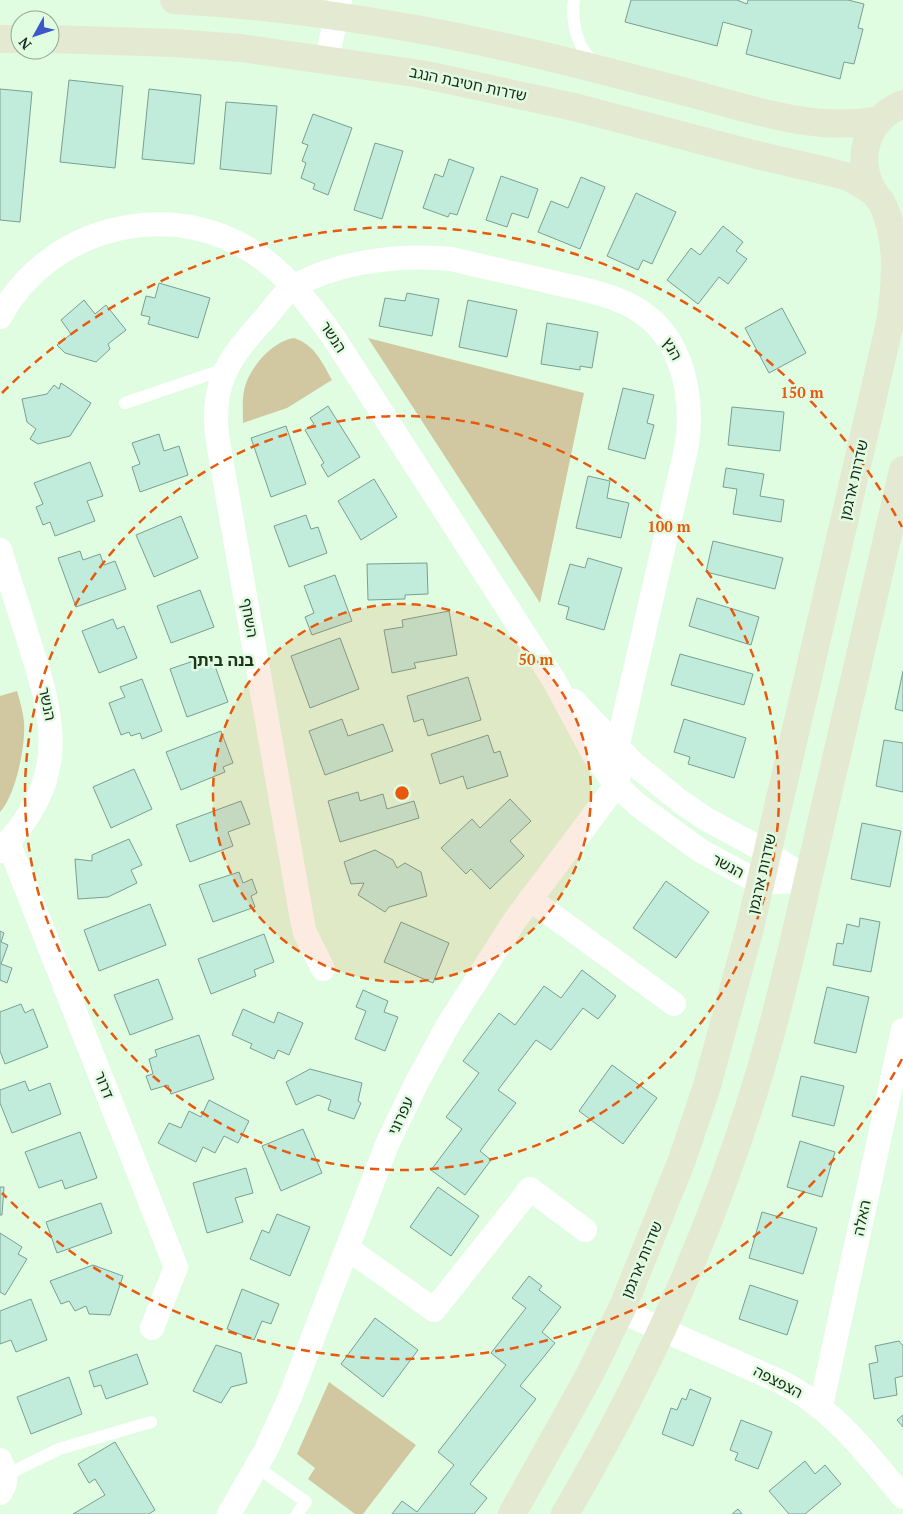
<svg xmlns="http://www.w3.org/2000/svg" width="903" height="1514" font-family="'PT Serif','Noto Sans Hebrew',serif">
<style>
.green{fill:#d1c8a2}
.building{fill:#c1ebdb;stroke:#78a092}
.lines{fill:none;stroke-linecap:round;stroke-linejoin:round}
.lane{stroke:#fff;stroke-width:12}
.street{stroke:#fff;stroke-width:24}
.secondary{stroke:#e4ead2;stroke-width:28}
.ring{fill:none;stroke:#e8590c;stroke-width:2.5;stroke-dasharray:9 6}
.labels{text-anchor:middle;stroke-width:5;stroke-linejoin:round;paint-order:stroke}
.street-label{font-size:15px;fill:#1d281d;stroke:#e0fde1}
.neighbourhood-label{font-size:16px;font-weight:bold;fill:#1d341f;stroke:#e0fde1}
.centre{fill:#e8590c;stroke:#e0fde1;stroke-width:2.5}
.ring-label{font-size:15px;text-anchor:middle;font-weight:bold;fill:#e8590c;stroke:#e0fde1;stroke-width:5;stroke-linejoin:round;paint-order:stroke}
</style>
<rect width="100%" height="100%" fill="#e0fde1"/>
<path class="green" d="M294,338C315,345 322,362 332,380L287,408L243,423C243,413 242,401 244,391C248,369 272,341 294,338Z
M368,338L584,393L540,603Z
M17,691C20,701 23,712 24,722C26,744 16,795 0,812V696Z
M329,1382L416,1445L363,1514H355L308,1479L315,1468L297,1454Z"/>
<path class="building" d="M631,0H737L747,4L748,0H848L864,4L858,28L863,29L854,64L844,62L840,79L746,54L752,30L723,22L717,46L625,22Z
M69,80L123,86L115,168L60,162Z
M0,89L32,92L20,222L0,220Z
M149,89L201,95L194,164L142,159Z
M226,102L277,106L271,174L220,169Z
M313,114L352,128L328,195L313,189L315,184L301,178L306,163L302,161L308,145L302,143Z
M375,143L403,151L382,219L354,210Z
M449,159L474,168L457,215L450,213L448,217L423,208L435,174L443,177Z
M501,176L538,189L528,218L512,213L507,227L486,220Z
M581,177L605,187L580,249L538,232L551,201L568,208Z
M636,193L676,212L652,264L643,260L638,270L607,256Z
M723,226L743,242L736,251L747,259L728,284L719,277L698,304L667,280L691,248L700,255Z
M159,283L210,298L198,338L148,324L150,317L141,315L146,296L155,298Z
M407,293L439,299L432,336L379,326L385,298L405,301Z
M84,300L95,314L106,305L126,330L108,344L110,349L96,362L65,353L57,345L71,334L61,320Z
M468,300L517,310L507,357L459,347Z
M782,308L806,353L769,373L745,328Z
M547,323L598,332L592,368L580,366V370L541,364Z
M61,383L91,403L70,436L38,444L30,439L36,429L27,422L22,399L47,394L54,385L59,389Z
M623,388L654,395L647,423L654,425L645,459L608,449Z
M328,406L360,457L328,477L321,465L324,463L305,430L314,424L310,418Z
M732,407L784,412L780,451L728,445Z
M286,426L306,484L271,497L251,438Z
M159,434L164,451L179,446L188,475L140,492L132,467L140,464L132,443Z
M90,462L103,496L87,501L95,521L55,536L50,522L43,525L36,507L43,504L34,483Z
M726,468L764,474L760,496L784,500L781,522L733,514L737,489L723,487Z
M588,476L610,481L607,498L629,503L621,538L576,528Z
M374,479L397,517L361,540L338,501Z
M306,515L311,529L318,527L327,553L289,567L274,526Z
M181,516L198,558L154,577L136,535Z
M713,541L783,558L775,589L706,572Z
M80,551L83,560L100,554L104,565L115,561L126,589L76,607L58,558Z
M588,558L622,568L604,630L566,619L569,607L558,604L570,564L585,568Z
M427,563L428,594L405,595V599L368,600L367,564Z
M335,575L352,621L312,635L305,617L314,613L304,586Z
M200,590L214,627L171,643L157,606Z
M697,598L759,617L751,645L689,626Z
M449,611L457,655L414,663L416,668L392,673L384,630L403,627L402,620Z
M113,619L117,629L124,626L137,658L99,673L82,631Z
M340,638L359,689L310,708L291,656Z
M680,654L753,674L744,705L671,685Z
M211,655L228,702L187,717L170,669Z
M903,671V711L895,709Z
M468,677L481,720L428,736L423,719L414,722L407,696Z
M142,679L162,731L142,739L140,733L131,736L129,732L121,735L109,703L125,697L120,687Z
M342,719L348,736L383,724L393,751L325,775L309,731Z
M684,719L746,738L734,778L688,764L690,757L674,752Z
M221,731L233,763L223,767L225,772L181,790L166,752Z
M488,735L494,753L500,751L508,776L467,789L463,776L440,784L431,754Z
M884,740L903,743V792L876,786Z
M134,769L152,809L111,828L93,787Z
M358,792L360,801L383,794L387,809L414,801L419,818L340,842L328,801Z
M510,799L531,821L510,841L524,856L490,889L471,869L466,874L441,848L472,819L480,828Z
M241,801L250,824L228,832L233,846L190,862L176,825Z
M862,823L901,831L890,887L851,879Z
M129,839L142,865L131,870L137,883L108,897L78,899L75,859L92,861V855Z
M375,850L393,860L397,868L405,863L421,872L427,896L389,907L385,912L358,895L364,883L351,884L344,862Z
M239,872L243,883L252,879L257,893L251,896L255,907L213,922L199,885Z
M666,881L709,912L676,958L633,928Z
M150,904L166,945L99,971L84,930Z
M860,918L880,922L871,972L833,965L837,943L843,944L847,924L859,927Z
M401,922L449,943L433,983L384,962Z
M0,931L4,933L1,942L8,945L1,964L12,968L7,983L0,980Z
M264,934L274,962L254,970L256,976L211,994L198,959Z
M582,970L616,996L598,1019L583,1008L551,1050L536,1040L498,1090L516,1103L480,1151L491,1160L465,1195L431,1170L462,1129L446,1117L479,1073L463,1061L499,1013L515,1025L544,986L561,998Z
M158,979L173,1019L130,1035L114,995Z
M827,987L869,997L856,1053L814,1043Z
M363,990L388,1001L384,1012L398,1017L385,1051L355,1039L366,1011L356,1007Z
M21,1004L25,1013L33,1009L48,1047L5,1064L0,1051V1012Z
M243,1009L274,1023L278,1012L303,1023L289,1055L278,1050L274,1059L250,1048L252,1044L232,1035Z
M199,1035L214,1079L171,1094L168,1085L151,1090L146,1076L153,1074L149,1059L157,1056L155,1050Z
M612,1065L657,1098L623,1144L579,1111Z
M310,1069L362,1083L358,1101L361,1103L354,1119L328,1110L331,1100L318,1095L296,1105L286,1082Z
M801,1076L844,1086L834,1126L792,1116Z
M25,1081L29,1091L50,1083L61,1114L12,1133L0,1103V1090Z
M209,1100L249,1121L238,1143L224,1136L215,1153L203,1147L196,1162L158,1143L169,1123L181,1128L189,1111L201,1117Z
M303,1129L322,1173L281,1191L262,1146Z
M80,1132L97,1178L65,1189L62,1180L39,1188L25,1152Z
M800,1141L835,1152L822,1197L787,1187Z
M246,1168L253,1193L235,1198L243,1222L207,1233L193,1183Z
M0,1187H4L2,1215H0Z
M438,1187L479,1216L451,1256L410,1227Z
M101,1203L112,1233L57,1253L46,1222Z
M762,1212L817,1228L803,1274L749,1258Z
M277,1214L310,1227L290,1276L250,1259L262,1230L269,1233Z
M0,1233L22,1247L18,1254L27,1259L5,1295L0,1292Z
M93,1265L123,1276L110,1315L89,1314L86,1306L75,1311L69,1301L61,1304L50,1281Z
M529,1276L542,1286L539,1290L561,1307L542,1332L555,1343L520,1386L536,1399L470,1484L487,1498L474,1514H392L402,1501L417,1512L454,1465L438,1452L506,1365L491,1353L526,1308L512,1298Z
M750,1285L798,1301L787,1335L739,1319Z
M242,1289L279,1304L271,1324L262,1321L254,1340L227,1329Z
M31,1299L47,1340L16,1352L11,1340L0,1344V1311Z
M375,1318L418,1350L383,1397L341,1364Z
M899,1341L903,1346V1376L895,1378L897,1395L874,1399L869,1364L878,1362L875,1346Z
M216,1345L241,1353L247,1383L231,1387L221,1403L193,1391Z
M137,1354L148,1384L106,1399L101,1385L94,1387L89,1371Z
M69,1377L82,1414L31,1434L17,1397Z
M690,1389L711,1398L693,1446L662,1434L671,1408L677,1410L682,1398L686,1400Z
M903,1415V1427L897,1420Z
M741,1420L772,1432L758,1469L735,1460L738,1453L730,1450Z
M115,1442L155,1510L149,1514H73L105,1495L95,1479L89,1483L78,1464Z
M805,1461L815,1474L825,1465L841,1484L805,1514H789L769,1491Z
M738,1509L742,1514H732Z"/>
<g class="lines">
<path class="lane" d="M574,0C571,23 577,49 596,64
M125,403L225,369
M257,1467L306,1502L297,1514
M6,1475L59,1449L151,1422"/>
<path class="street" d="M327,58L340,0
M0,317C46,231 160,198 245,247C283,269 309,303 334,338L555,682L594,755L616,785L639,806L701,851L760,883L808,880
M0,550C10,583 21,615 31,648C58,731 65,782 0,851
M574,701L634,764L681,802L706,819L767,852L808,880
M8,842L176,1267L152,1328
M530,899L674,1004
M347,1248L434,1310L530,1189L585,1230
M620,1311L779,1381C832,1407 866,1452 903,1497
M821,1406L903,1030
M0,1460C5,1471 9,1482 0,1493
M229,1514L266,1450L290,1397L388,1142L417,1082L448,1025L515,920L617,784L619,776L617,748L687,445C694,390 681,328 625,303C602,292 576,288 551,282C518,274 484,267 451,259C402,254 339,261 295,286C284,292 275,307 266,317C229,358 209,383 218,442L302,919L305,933L323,969"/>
<path class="secondary" d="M174,0C296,7 417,26 536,54C590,67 644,81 697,95C757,111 817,132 879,120
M0,39H20
M50,39L174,43L241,48L421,74L574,107L753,154L830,172L849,177L874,192
M877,197C853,163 864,120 903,104
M512,1514L590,1374L624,1304L682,1160L707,1086L750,928L890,323C896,282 900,239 881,201
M565,1514C642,1383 705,1246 751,1101C779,1013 798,922 819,832C847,712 875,591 903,470"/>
</g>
<circle cx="402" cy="793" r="189" fill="#e8590c" fill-opacity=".12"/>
<g class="ring">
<circle cx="402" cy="793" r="189"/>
<circle cx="402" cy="793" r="377"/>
<path d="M902 1059A566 566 0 0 1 2 1193M2 393A566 566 0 0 1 902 527"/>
</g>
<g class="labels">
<g class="street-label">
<text transform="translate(468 84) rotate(12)" y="5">שדרות חטיבת הנגב</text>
<text transform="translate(333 337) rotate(56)" y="5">הנשר</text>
<text transform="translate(672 349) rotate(61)" y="5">הנץ</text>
<text transform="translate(854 480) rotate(-77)" y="5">שדרות ארגמן</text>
<text transform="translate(249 618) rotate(80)" y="5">השחף</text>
<text transform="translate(47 704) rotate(78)" y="5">הנשר</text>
<text transform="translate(728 866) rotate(28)" y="5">הנשר</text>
<text transform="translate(762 874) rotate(-77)" y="5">שדרות ארגמן</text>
<text transform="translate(104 1085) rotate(68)" y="5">דרור</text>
<text transform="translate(401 1116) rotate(-65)" y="5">עפרוני</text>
<text transform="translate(862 1218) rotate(-78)" y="5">האלה</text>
<text transform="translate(642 1260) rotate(-67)" y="5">שדרות ארגמן</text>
<text transform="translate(778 1382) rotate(27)" y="5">הצפצפה</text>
</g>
<g class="neighbourhood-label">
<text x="221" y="666">בנה ביתך</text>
</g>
</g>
<circle cx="402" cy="793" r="8" class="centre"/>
<g class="ring-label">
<text x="802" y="398">150 m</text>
<text x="669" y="532">100 m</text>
<text x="536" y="665">50 m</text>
</g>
<g transform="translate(35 35) rotate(230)"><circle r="24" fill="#e0fde1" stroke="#92a893"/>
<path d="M0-4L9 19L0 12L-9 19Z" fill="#3e56c9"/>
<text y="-8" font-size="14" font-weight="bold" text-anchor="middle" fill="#1d281d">N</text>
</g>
</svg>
